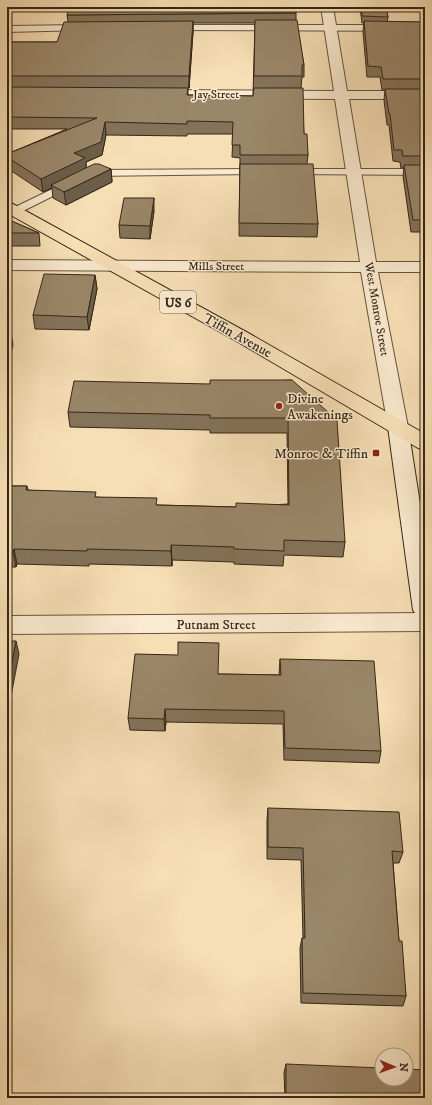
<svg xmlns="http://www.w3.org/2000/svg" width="432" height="1105" font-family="'IM FELL DW Pica',serif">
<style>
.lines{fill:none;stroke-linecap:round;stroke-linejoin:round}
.lane-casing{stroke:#66543e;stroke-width:2}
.street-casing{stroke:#66543e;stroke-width:2}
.secondary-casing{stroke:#352617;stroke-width:2}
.primary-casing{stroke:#352617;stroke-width:2}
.lane{fill:#faeacf;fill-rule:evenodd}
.street{fill:#faeacf;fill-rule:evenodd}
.secondary{fill:#faeacf;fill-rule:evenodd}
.primary{fill:#f7dfb5;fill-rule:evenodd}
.wall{fill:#84735a;stroke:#352617;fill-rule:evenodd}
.shaded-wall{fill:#6c5e4a;stroke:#352617}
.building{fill:#9a8669;stroke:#352617}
.poi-dot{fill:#8f2418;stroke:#faeacf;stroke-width:1.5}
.labels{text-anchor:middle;stroke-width:3;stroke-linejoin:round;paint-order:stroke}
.far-street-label{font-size:12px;fill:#352617;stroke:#faeacf}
.shield{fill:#faeacf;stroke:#70614e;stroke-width:1}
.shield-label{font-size:13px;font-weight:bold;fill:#352617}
.street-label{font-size:14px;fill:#352617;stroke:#faeacf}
.poi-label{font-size:14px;fill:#352617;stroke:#faeacf;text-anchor:start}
</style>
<rect width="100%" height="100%" fill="#f7dfb5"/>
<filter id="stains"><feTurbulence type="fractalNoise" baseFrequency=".005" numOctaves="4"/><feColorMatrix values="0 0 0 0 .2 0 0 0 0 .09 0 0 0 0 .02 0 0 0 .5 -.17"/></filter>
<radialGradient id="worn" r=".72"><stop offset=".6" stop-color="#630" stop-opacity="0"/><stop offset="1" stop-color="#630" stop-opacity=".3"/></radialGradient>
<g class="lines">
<g class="lane-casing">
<path id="lane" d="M82,25L85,26L86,28L85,30L7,32V26Z
M174,25H425V31L171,30L170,28L171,26Z
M260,169L265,172L264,174L91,176L86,173L91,170Z
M294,169H425V175L290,174L289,172Z
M69,181L74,184L73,186L19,213H11L10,211L11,209Z"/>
</g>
<g class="street-casing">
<path id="street" d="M321,7H333L347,91H425V99H349L376,262H425V272H378L408,427L405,432L398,434L391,432L388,427L361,272L7,270V260L360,262L335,99L158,98L153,97L151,94L153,91L158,90L334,91Z
M425,613V631L7,634V616Z"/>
</g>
<g class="secondary-casing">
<path id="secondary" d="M398,420L405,422L408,427L425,536V619L417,616L413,610L388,427L391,422Z"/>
</g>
<g class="primary-casing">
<path id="primary" d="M7,202L13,204L250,334L425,434V450L418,448L238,342L7,213Z"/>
</g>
<use href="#lane" class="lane"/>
<use href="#street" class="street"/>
<use href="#secondary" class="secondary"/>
<use href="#primary" class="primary"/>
</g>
<path class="wall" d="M360,7H386L388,17L387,22H425V232H411L403,176L404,168H401L400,162L393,161L389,125H387L384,100L385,90H382L380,77H367L363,32L364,23H362Z
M296,13V20L304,65V77H302L301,88L304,134L308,155L307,164L318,224L317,237L239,236L240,158L232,157L233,134H187V136L106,135L102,155L86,162V168L111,169L112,182L66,205L53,198L52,188L43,192L7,168V154L67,129H7V42H57L68,22L67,15ZM193,23H255L253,96L188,95V88H189L193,32Z
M154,211L150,239L120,238L119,225Z
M7,219L39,233L40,246H7Z
M95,275L97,289L89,330L35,329L33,315Z
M292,380L345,542L343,557L284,555L283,566L234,564V562L172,560V566L89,564V566L17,564L16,567H7V486H27L28,490L96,497L157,505L236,507L288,504L287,433H210V430L70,427L68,412L210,384Z
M280,659L381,751L379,763L284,760L283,724L166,722L165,731L130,730L128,718L218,674L279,675Z
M268,808L403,852L399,863H393L399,941L406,996L403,1006L301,1003L300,948L302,938H303L301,860L267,859V820Z
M286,1064L425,1098H285L284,1073Z"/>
<path class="shaded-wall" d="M193,21V32L189,88V76Z
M105,122L106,135L102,155L86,162V171L51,185L52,188L43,192L41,179L74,153Z
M111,169L112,182L66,205L64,192Z
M154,198V211L150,239V226Z
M95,275L97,289L89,330L87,317Z
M10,327L13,345L7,368V338Z
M171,545L172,560V566L171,551Z
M14,549L17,564L16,567L13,552Z
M16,641L19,654L7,717V688Z
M165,709L166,722L165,731L164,719Z"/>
<path class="building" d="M69,7H296V13L67,15Z
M361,7H386L388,17L362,16Z
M255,20H297L304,65H302V76H254Z
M193,21L189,76H7V42H57L64,22Z
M364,21L425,22V79H383L381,67L368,66Z
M7,87L188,88L187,95L253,96L254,88H303L304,134H307L308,155H240V145H232L233,122L187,121V124L105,122L101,142L74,153L85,158L41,179L7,157V154L97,118L7,117Z
M385,89H425V156H403L402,150H394L390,114H389Z
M94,164H99L111,169L64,192L51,185Z
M240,164H313L318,224L239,223Z
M404,165H425V220H413Z
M124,198H154L150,226L119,225Z
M7,219L39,233H7Z
M44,274L95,275L87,317L33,315Z
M7,327H10L7,338Z
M210,380H292L337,420L345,542L284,540V551L234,549V547L171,545V551L87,549V551L14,549L13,552H7V486H27L26,490L96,492L95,497L157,498L156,505L236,507V503L289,505L288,418H210V415L68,412L74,381L210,384Z
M7,641H16L7,688Z
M178,642L219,643L218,674L281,675L280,659L374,661L381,751L285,748L284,711L165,709L164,719L128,718L135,654L178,655Z
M268,808L399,812L403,852L392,851L399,941H402L406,996L303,993L302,938H305L303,848L268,847Z
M286,1064L382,1068V1079H406V1069L425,1070V1098H286Z"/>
<g class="poi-dot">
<circle cx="279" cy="406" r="4"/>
<rect x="372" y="449" width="8" height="8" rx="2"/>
</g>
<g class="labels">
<g class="far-street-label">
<text x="216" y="98">Jay Street</text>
<text x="216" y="270">Mills Street</text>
<text transform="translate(377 309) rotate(80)" y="4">West Monroe Street</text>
</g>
<rect class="shield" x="160" y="291" width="36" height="22" rx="3"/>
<g class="shield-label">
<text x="178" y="307">US 6</text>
</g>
<g class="street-label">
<text transform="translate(238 335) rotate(29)" y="5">Tiffin Avenue</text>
<text x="216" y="629">Putnam Street</text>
</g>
<g class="poi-label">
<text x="287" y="403">Divine<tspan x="287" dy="16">Awakenings</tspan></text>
<text x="368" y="458" text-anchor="end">Monroe &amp; Tiffin</text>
</g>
</g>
<rect width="432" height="1105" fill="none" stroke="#f7dfb5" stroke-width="24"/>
<rect x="8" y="8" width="416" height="1089" fill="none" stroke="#352617" stroke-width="2"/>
<rect x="12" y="12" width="408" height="1081" fill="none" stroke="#352617"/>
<g transform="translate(394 1067) rotate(92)"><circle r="19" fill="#faeacf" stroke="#ab9c85"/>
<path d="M0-3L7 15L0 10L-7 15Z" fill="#8f2418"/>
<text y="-6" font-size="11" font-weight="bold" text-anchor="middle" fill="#352617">N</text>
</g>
<rect width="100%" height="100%" filter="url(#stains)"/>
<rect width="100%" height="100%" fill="url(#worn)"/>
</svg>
